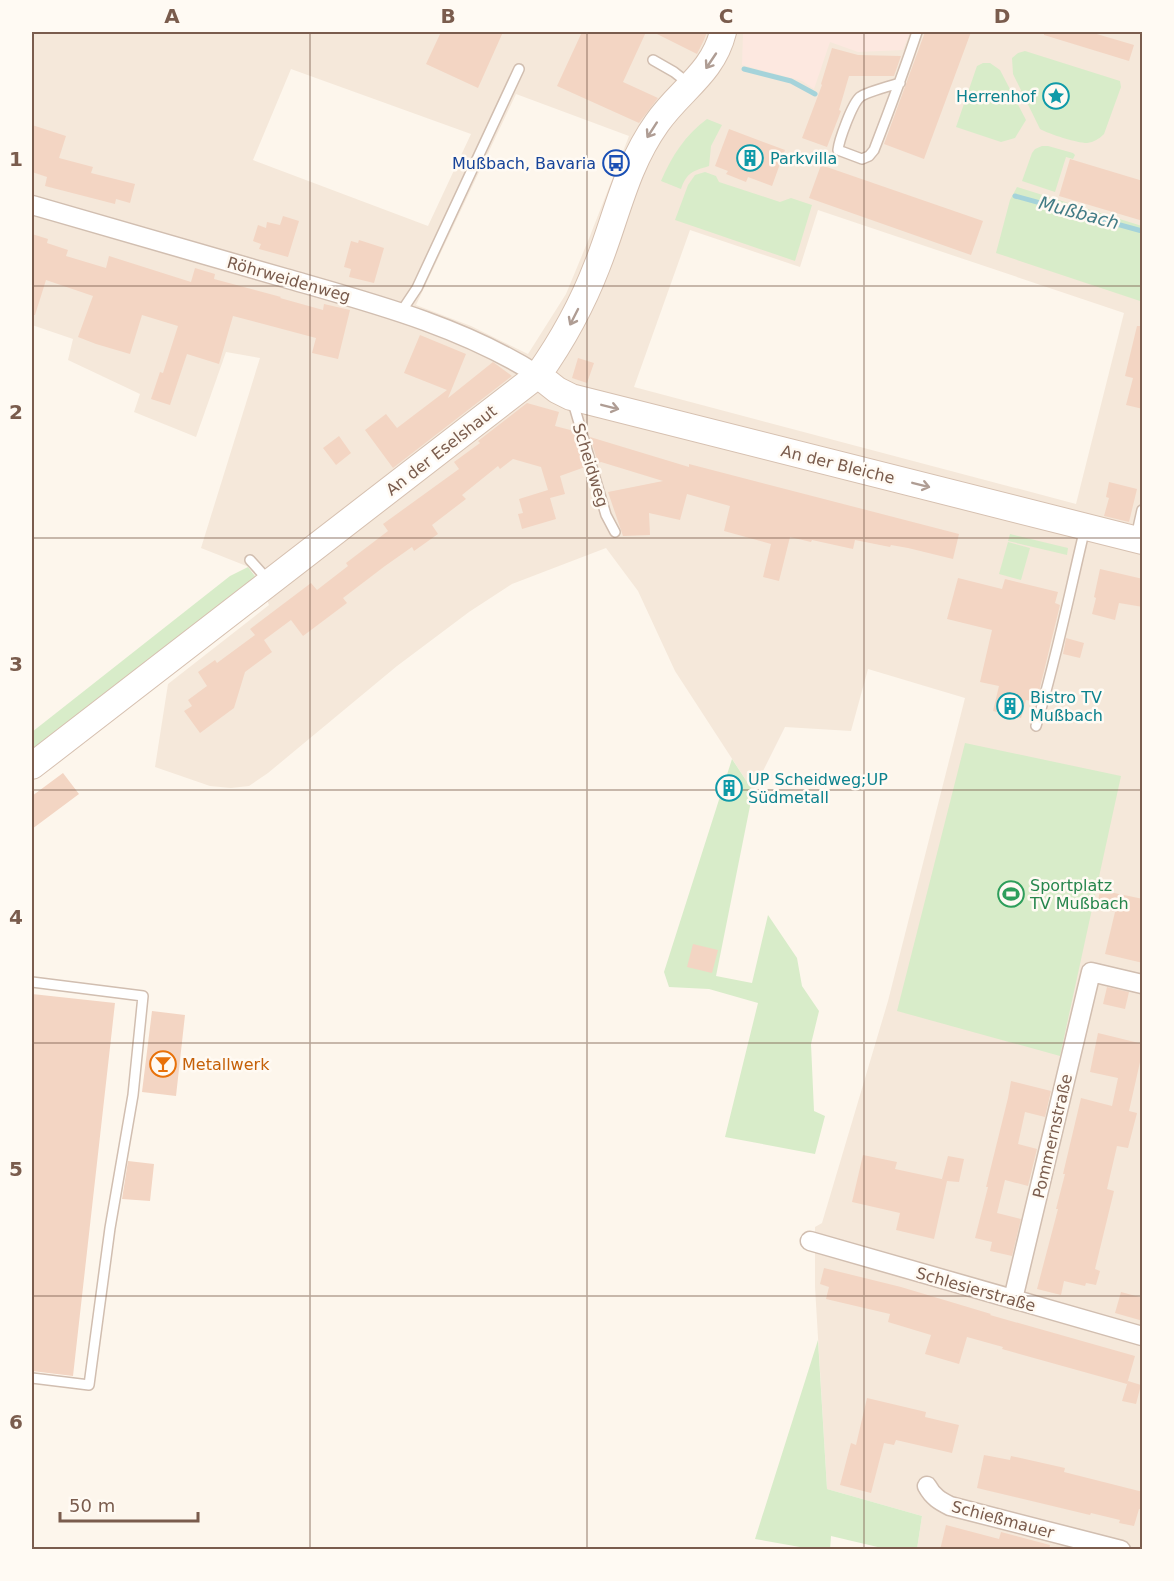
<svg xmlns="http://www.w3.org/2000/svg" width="1174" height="1581" font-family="'DejaVu Sans',sans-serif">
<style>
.residential{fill:#f5e8da;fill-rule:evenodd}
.commercial{fill:#fde8e0}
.green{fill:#d8ecc9}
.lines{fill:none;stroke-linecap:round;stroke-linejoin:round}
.stream{stroke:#a5d3da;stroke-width:5}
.building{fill:#f3d5c3}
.service-casing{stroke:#d1beb0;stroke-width:12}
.minor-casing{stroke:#d1beb0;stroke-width:21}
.secondary-casing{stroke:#d6c0b0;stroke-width:28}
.service{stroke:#fff;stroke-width:9}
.minor{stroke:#fff;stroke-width:18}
.secondary{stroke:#fff;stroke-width:26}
.oneway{stroke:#af9d94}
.grid{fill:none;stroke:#7a5c4d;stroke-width:1.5;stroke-opacity:0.55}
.labels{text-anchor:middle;stroke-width:5;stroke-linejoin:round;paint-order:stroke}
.culture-label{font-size:16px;fill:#0d838f;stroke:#fffaf3;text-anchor:start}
.transit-label{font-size:16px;fill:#164399;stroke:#fffaf3;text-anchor:end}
.street-label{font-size:16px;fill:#7a5c4d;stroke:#fffaf3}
.leisure-label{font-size:16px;fill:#27864d;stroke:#fffaf3;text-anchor:start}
.food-label{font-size:16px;fill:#c56008;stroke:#fffaf3;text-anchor:start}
.water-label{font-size:18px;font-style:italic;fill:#437c86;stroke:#fffaf3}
.neatline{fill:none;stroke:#7a5c4d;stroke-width:2}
.grid-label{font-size:20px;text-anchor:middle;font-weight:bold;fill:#7a5c4d}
</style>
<rect width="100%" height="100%" fill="#fdf6ec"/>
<path class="residential" d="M32,32H1142V1549H917L922,1516L827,1489L815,1287V1227L822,1223L888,1001L965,698L868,669L851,731L785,727L753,791L675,671L638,591L606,548L512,584L469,612L397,666L268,773L249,786L231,788L210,786L155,767L168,684L269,605L258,580L249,567L201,548L260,358L226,352L196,437L134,412L140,394L68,360L73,339L32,325ZM291,69L471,134L428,226L253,160ZM516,94L629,136L590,236L566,294L528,354L471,326L416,305ZM818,210L1124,313L1076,504L634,387L690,230L800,267Z"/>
<path class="commercial" d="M743,32H910L903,50L858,52L830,42L814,89L802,81L742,65Z"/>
<path class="green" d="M1025,51L1120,81L1121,87L1104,134C1099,139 1094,142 1087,143C1077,143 1049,134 1040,129L1013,74L1012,58L1018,53Z
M983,63H990L1000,70L1026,120L1015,138L1001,142L956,127L977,66Z
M707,119L722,125L711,146L709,166C693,171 687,172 681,189L661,181C672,156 685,135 707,119Z
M1042,146H1048L1073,153L1075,155L1073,159L1066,157L1055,192L1022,181L1032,153L1035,149Z
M705,172L716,176L719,182L780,202L791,198L812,205L795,261L675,220L688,185L695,175Z
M1017,187L1142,226V294L1140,301L996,253L1010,200Z
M1010,534L1068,548L1067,555L1008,541Z
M1008,542L1030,548L1021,580L999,574Z
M248,567L258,580L32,753V732L230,576Z
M965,743L1121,776L1060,1056L897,1011Z
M732,759L753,791L716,976L752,983L768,915L797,958L802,986L819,1011L811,1044L814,1111L825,1116L815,1154L725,1137L758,1003L709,989L669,987L664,972Z
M818,1340L827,1489L922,1516L917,1549H886L831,1536L830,1550L811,1549L755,1539Z"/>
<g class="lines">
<path class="stream" d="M744,69L791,81L815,94
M1015,196L1142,231"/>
</g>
<path class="building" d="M441,32H503L478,88L426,64Z
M582,32H646L623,82L658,98L639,123L557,86Z
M653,32H707L704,40L697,54Z
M925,32H971L924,159L884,144Z
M1044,32H1090L1134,45L1129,61L1044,35Z
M832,48L858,55L901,56L894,76H849L839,110L841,111L827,147L802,138L822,85L821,84Z
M32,125L66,136L59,158L93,167L91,173L135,184L130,203L116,199L115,204L45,186L47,177L32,172Z
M729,129L785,150L772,186L748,177L746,182L726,174L728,171L715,166Z
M1070,159L1143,181V221L1059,196Z
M821,165L983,221L971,255L809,198Z
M283,216L299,221L288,257L259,249L261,244L253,241L258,225L266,228L267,222L280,225Z
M32,234L48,239L47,243L68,250L66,256L106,268L109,256L191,282L195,268L215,274L214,279L281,297L280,298L323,310L324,304L350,310L338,359L312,353L316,338L233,316L219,364L187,354L170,405L151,399L160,372L163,373L178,326L142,315L130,354L96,344L78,337L93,296L46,280L35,315H32Z
M359,240L384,248L374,283L349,277L351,269L344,267L351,241L358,243Z
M1137,326H1143V409L1126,405L1133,378L1125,376Z
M420,335L466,354L448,398L493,362L512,376L393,468L365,430L386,414L397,428L447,390L404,373Z
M578,358L594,363L587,383L572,378Z
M527,403L559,412L555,426L574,431L585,467L560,476L565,494L550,498L556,519L522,529L518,514L523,513L519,499L548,490L541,467L513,459L500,469L498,466L462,495L466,499L432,525L438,534L414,551L412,547L385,566L343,598L347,603L303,636L291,620L264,640L272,652L245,672L234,708L200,733L184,711L192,706L188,700L207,686L198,672L215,660L217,663L255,635L250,629L311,583L317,590L348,566L346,563L388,531L383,524L459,469L454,462L480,443L478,441Z
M339,436L351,453L336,465L323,448Z
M590,437L689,467V464L959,534L953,559L908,548L891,545L890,547L855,540L853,549L812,540L811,542L790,537L779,581L763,577L771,544L724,531L730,506L687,494L680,520L649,513L650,535L623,536L608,492L663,481L601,462L598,463Z
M1109,482L1137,489L1129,522L1104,516L1109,498L1106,497Z
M1100,569L1143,579V607L1119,603L1115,620L1092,614L1096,598L1094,597Z
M958,578L1002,589L1005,579L1058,592L1055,603L1060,605L1037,700L1036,702L1026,700L1021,718L993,711L999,686L980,682L992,630L947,619Z
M1066,638L1084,643L1080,658L1063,654Z
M63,773L79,794L32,829V796Z
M1100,890L1143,899V963L1105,954L1115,912L1097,907Z
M693,944L718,950L712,973L687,967Z
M1107,987L1129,992L1125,1009L1103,1004Z
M32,994L115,1003L73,1376L32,1371Z
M152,1011L185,1015L176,1096L142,1092Z
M1098,1033L1143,1044V1063L1140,1062L1129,1111L1137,1113L1128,1148L1117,1146L1107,1189L1114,1191L1095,1269L1100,1271L1096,1285L1086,1283L1085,1286L1064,1281L1061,1295L1037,1289L1058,1209H1056L1065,1174H1063L1081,1098L1112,1106L1118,1078L1090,1072Z
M1011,1081L1051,1091L1045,1117L1025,1112L1018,1144L1037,1149L1028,1186L1005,1180L997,1213L1021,1219L1012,1256L990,1251L992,1242L975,1238L988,1187H986L1008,1098Z
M863,1155L897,1162L895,1169L946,1180L942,1179L948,1156L964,1159L959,1182L947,1181L934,1239L896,1230L900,1213L852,1202Z
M128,1161L154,1164L150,1201L122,1199Z
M824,1268L901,1287L991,1314L990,1315L1135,1356L1127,1384L1002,1349L1003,1347L967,1337L959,1364L925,1354L931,1335L888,1322L890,1314L826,1299L829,1287L820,1284Z
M1121,1292L1143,1298V1321L1115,1313Z
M1128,1381L1141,1385L1136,1404L1122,1401Z
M867,1398L926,1412L925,1417L959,1425L952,1453L896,1440L894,1445L884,1443L871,1493L840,1485L851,1443L856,1445Z
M984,1455L1010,1460L1011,1456L1065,1468L1064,1472L1143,1492V1510L1139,1509L1134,1526L1119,1523L1120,1520L1091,1513L1090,1515L977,1488Z
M946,1525L999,1539L1001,1532L1050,1545L1049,1550H940Z"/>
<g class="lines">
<g class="service-casing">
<path id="service" d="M653,60L674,72L688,83
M900,83C890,86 866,92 860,97C852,104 839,140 838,150L862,159L869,156L874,150C889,111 904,71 917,32
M401,312L417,288L519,69
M572,399L606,515L615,532
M1136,537L1142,510
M250,560L269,581
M1036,726C1056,661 1069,595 1085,528
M32,982L143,996L133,1095L110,1228L89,1385L32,1378"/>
</g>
<g class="minor-casing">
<path id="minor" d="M32,205C116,229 200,253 285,278C372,303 461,326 538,375
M810,1241L1142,1336
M1013,1299L1091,972L1142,984
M927,1486C933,1497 940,1501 950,1506L1121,1550"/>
</g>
<g class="secondary-casing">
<path id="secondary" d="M538,375L557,390L571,397L1142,541
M32,766L538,375C562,341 582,305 597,266C617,216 625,168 657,123C680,90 713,73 723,32"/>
</g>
<use href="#service" class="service"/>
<use href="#minor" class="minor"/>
<use href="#secondary" class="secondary"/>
</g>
<defs><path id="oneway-shaft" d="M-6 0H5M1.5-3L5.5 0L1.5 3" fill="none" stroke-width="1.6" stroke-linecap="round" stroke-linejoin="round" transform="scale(1.5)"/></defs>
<g class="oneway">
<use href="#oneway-shaft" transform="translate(711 61) rotate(124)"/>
<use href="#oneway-shaft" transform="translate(652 130) rotate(123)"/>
<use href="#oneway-shaft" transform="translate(574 317) rotate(117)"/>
<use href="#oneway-shaft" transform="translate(610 407) rotate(14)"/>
<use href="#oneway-shaft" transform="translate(921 485) rotate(14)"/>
</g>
<path class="grid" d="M310,32V1550M587,32V1550M864,32V1550M32,286H1142M32,538H1142M32,790H1142M32,1043H1142M32,1296H1142"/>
<defs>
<g id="sight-ring" transform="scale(1.35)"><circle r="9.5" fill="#fffaf3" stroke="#0f9aa8" stroke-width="1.5"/><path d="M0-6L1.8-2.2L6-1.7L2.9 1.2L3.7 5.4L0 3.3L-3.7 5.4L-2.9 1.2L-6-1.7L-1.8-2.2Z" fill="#0f9aa8"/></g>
<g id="building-ring" transform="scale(1.35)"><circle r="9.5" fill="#fffaf3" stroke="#0f9aa8" stroke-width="1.5"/><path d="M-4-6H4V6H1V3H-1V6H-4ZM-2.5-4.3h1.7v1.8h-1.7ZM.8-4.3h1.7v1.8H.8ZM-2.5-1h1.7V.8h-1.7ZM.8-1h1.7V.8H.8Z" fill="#0f9aa8"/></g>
<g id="bus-ring" transform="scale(1.35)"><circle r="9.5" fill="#fffaf3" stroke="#1a4fb4" stroke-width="1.5"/><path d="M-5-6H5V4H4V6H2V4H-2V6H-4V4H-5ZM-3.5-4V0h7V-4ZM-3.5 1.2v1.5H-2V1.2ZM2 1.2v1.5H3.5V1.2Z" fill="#1a4fb4"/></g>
<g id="stadium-ring" transform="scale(1.35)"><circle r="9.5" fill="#fffaf3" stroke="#2e9e5b" stroke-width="1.5"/><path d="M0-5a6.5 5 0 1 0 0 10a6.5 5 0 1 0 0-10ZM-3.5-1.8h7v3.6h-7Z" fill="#2e9e5b"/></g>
<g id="bar-ring" transform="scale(1.35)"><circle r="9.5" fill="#fffaf3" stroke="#e8710a" stroke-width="1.5"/><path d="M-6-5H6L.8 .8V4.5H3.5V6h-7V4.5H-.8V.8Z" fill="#e8710a"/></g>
</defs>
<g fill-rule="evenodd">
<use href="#sight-ring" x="1056" y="96"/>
<use href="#building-ring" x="750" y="158"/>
<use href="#bus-ring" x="616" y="163"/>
<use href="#building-ring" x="1010" y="706"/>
<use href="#building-ring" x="729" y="788"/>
<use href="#stadium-ring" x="1011" y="894"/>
<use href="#bar-ring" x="163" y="1064"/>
</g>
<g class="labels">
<g class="culture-label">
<text x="1036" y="102" text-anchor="end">Herrenhof</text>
<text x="770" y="164">Parkvilla</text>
<text x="1030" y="703">Bistro TV<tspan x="1030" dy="18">Mußbach</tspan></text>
<text x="748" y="785">UP Scheidweg;UP<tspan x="748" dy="18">Südmetall</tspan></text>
</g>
<g class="transit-label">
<text x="596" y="169">Mußbach, Bavaria</text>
</g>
<g class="street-label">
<text transform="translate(289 279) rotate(16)" y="6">Röhrweidenweg</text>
<text transform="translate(441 450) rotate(-38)" y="6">An der Eselshaut</text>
<text transform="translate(838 464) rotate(14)" y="6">An der Bleiche</text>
<text transform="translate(591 465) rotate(73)" y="6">Scheidweg</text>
<text transform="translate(1052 1136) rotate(-77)" y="6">Pommernstraße</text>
<text transform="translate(976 1289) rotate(16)" y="6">Schlesierstraße</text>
<text transform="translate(1003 1519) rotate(15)" y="6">Schießmauer</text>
</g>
<g class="leisure-label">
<text x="1030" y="891">Sportplatz<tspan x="1030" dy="18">TV Mußbach</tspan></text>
</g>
<g class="food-label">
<text x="182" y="1070">Metallwerk</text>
</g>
<g class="water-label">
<text transform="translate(1079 213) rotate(15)" y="6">Mußbach</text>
</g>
</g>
<rect width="1174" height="1581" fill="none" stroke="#fffaf3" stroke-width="66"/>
<path d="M60 1512v9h138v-9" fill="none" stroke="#7a5c4d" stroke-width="3"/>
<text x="69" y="1512" font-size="18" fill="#7a5c4d" stroke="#fffaf3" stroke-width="4.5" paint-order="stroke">50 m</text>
<rect x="33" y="33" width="1108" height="1515" class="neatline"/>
<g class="grid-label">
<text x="172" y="23">A</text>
<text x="448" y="23">B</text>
<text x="726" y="23">C</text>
<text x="1002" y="23">D</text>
<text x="16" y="166">1</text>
<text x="16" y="419">2</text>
<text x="16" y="671">3</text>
<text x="16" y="924">4</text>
<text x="16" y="1176">5</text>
<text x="16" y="1429">6</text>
</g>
</svg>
